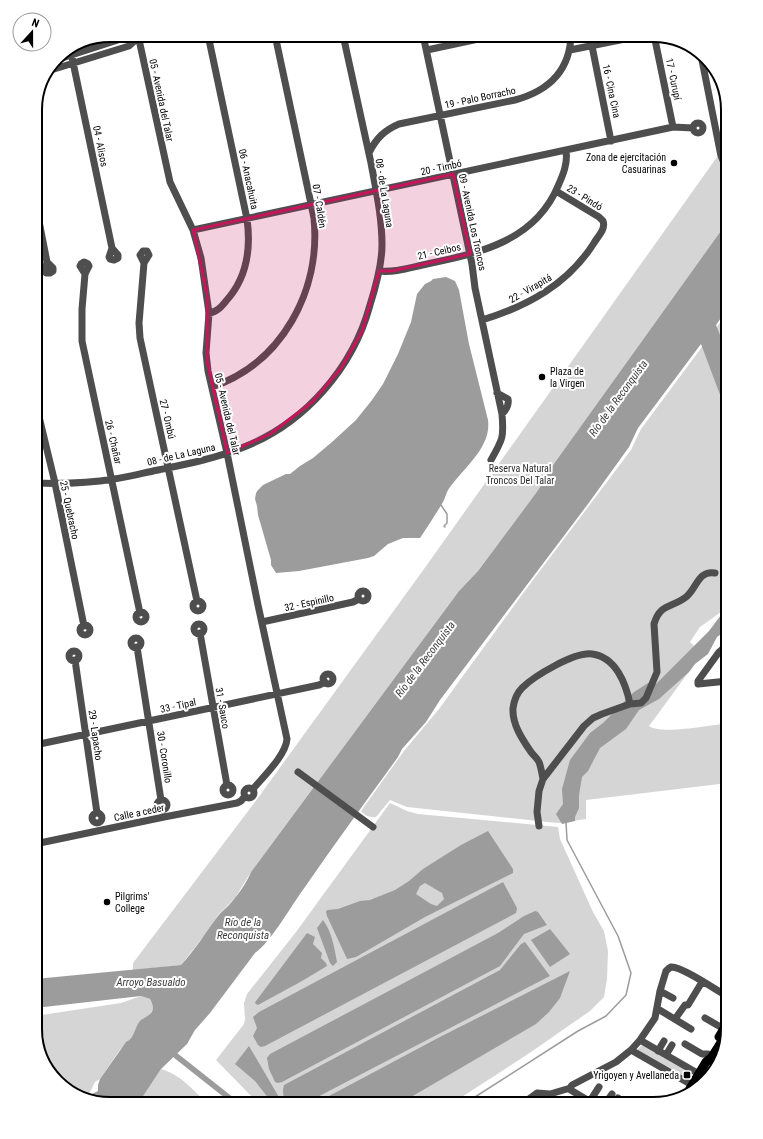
<svg xmlns="http://www.w3.org/2000/svg" width="763" height="1139" font-family="'Roboto Condensed',sans-serif">
<style>
.green{fill:#d5d5d5}
.water{fill:#9c9c9c;fill-rule:evenodd}
.lines{fill:none;stroke-linecap:round;stroke-linejoin:round}
.stream{stroke:#9c9c9c;stroke-width:1.5}
.canal{stroke:#9c9c9c;stroke-width:5.5}
.minor{stroke:#4e4e4e;stroke-width:7}
.major{stroke:#000;stroke-width:9}
.rail{stroke:#000;stroke-width:1.5;stroke-dasharray:6 2 1 2;stroke-linecap:butt}
.marked{fill:#c2185b;fill-opacity:0.2;stroke:#c2185b;stroke-width:3;stroke-linejoin:round}
.poi-dot{fill:#000;stroke:#fff;stroke-width:1.5}
.labels{text-anchor:middle;stroke-width:4;stroke-linejoin:round;paint-order:stroke}
.street-label{font-size:10px;fill:#000;stroke:#fff}
.poi-label{font-size:10px;fill:#000;stroke:#fff;text-anchor:end}
.park-label{font-size:10px;fill:#2c2c2c;stroke:#fff}
.water-label{font-size:11px;font-style:italic;fill:#3d3d3d;stroke:#fff}
.rim{fill:none;stroke:#000;stroke-width:2}
</style>
<rect width="100%" height="100%" fill="#fff"/>
<path class="green" d="M717,157L728,178V221L543,479L542,484L536,493L478,571L459,591L251,872L235,898L218,915L210,928L181,965L133,970V963L255,802L424,569Z
M728,312V607L700,627L690,642L702,654L649,726C660,735 713,725 728,723V783L586,800V819L559,823L547,822L407,807L390,800L376,817C370,818 365,816 361,811L404,751L439,709L521,596L631,450L641,429Z
M390,803L407,811L418,814L558,827L560,839L593,912L604,931L608,951L607,979L604,997L590,1011L531,1052L451,1104H259L216,1060L244,1024L245,1019L244,1003L247,994L296,932Z
M141,996L150,999L153,1006V1009L148,1017L137,1027L134,1035L119,1051L100,1079L95,1082L89,1094L85,1097L68,1092L45,1066L40,1047L44,1044V1037L36,1031L35,1016L121,1003Z
M642,1045L689,1071L686,1078L636,1051Z
M161,1069C180,1074 194,1091 208,1104H138Z"/>
<path class="water" d="M728,221V308L716,325L728,355V416L701,344L638,428L629,447L588,504L440,700L426,722L402,749L398,757C367,800 335,843 305,887C292,904 272,941 255,953L210,1013L195,1030L187,1044L161,1069L138,1104H105L86,1097L98,1091V1085L100,1079L126,1042C135,1038 134,1028 140,1021C144,1017 152,1016 153,1008C153,1005 151,1001 150,999L141,996L35,1008V979L181,965C195,950 206,932 218,916C221,912 226,908 229,905C238,895 246,884 251,872L459,591L478,571L536,493L542,484L543,479Z
M446,277L455,281L459,290L469,344L488,420C492,448 461,470 448,490C446,494 445,498 443,502C436,514 428,526 420,538H403L388,544L374,556L368,558L299,571L276,573L271,565V560L258,515L257,506L255,499L256,493L258,490L263,485L286,474H290L300,466L313,458L332,442L356,420L372,400L383,384L398,354L411,322L417,294L425,284L431,281L433,279Z
M728,589V629L717,637L708,654L695,664L689,672L659,699L639,710L626,729L600,748L588,771L582,777L579,795V808L575,817V821L562,824L556,814L563,804L562,789L570,760L590,733L603,723L634,692L648,683L656,684L709,631L724,611L726,593Z
M488,831L513,869V873L425,917L356,957L347,959L327,916L326,912L327,910L338,909L360,901L370,900L395,890L409,881L423,869L461,845ZM425,883L442,893L444,899L437,906L431,904L416,894L420,886Z
M503,882L517,908L516,913L265,1046L261,1047L258,1045L253,1036L257,1028L253,1017L259,1012Z
M535,911L538,912L547,925L524,934L500,966L282,1082L278,1083L275,1082L269,1069L267,1058L270,1054L498,933L524,916Z
M323,920C332,932 334,947 337,962L333,966L330,963L317,928Z
M550,929L570,954L550,967L531,940Z
M307,933L315,937L313,944L322,953L321,958L326,963L327,966L302,981L258,1005L256,1004L255,1003L256,1001Z
M525,942L550,976L304,1104H288C283,1098 282,1092 284,1085L500,970L521,944Z
M570,971L560,998L549,1012L536,1024L399,1104H314L438,1038Z
M249,1046L283,1104H273L255,1081L235,1064Z"/>
<g class="lines">
<path class="stream" d="M441,505L447,514V523L444,526L445,527
M464,1104L578,1031L606,1016L626,995L631,973L618,936L567,840L566,822"/>
<path class="canal" d="M170,1051L237,1104"/>
<path class="minor" d="M138,35L170,182L193,230L201,258L209,313L206,353L208,371L227,453L258,605L287,739C286,755 263,777 253,789
M208,35L247,219C251,248 247,278 226,301C221,307 217,312 209,313
M423,35L472,264L475,288L502,414
M502,35L506,38L511,35
M654,35L673,127
M592,46L611,141
M70,48L112,248
M427,50L497,35
M570,50L645,35
M701,55L721,156L728,172
M56,60L127,37H139L147,35
M51,70L129,46L139,37
M693 128a5 5 0 1 1 10 0a5 5 0 1 1-10 0Z
M369,153C376,138 385,130 399,124L515,100C548,91 570,71 571,35
M35,201L47,262
M193,230L673,127L693,128
M112,248L118,255V258L114,260L110,259L109,257Z
M143,251H147L149,255L144,263L140,255Z
M47,262L53,268V271L50,273H46L45,271Z
M144,263L139,323L140,338L197,601
M379,271C395,273 412,267 427,264C480,253 535,241 558,186C563,175 568,163 566,151
M85,274L80,266L81,264L84,262L88,264L89,266L85,274L82,309V341L140,613
M482,320C528,306 568,284 594,243C598,236 606,229 603,221L599,217L556,191
M212,387C282,363 321,291 314,218L275,35
M35,400L55,483L84,626
M491,460C503,439 504,437 502,414C506,410 509,404 508,399L497,393
M35,483C61,484 89,483 114,479C129,477 143,473 158,470C187,464 217,458 244,447C305,423 353,368 370,305C376,286 382,265 382,245C382,217 376,190 371,163C362,120 352,78 343,35
M358 596a5 5 0 1 1 10 0a5 5 0 1 1-10 0Z
M193 606a5 5 0 1 1 10 0a5 5 0 1 1-10 0Z
M136 617a5 5 0 1 1 10 0a5 5 0 1 1-10 0Z
M262,622L353,602L359,599
M194 629a5 5 0 1 1 10 0a5 5 0 1 1-10 0Z
M80 630a5 5 0 1 1 10 0a5 5 0 1 1-10 0Z
M200,633L227,785
M131 643a5 5 0 1 1 10 0a5 5 0 1 1-10 0Z
M137,647L161,800
M69 656a5 5 0 1 1 10 0a5 5 0 1 1-10 0Z
M75,660L97,813
M323 679a5 5 0 1 1 10 0a5 5 0 1 1-10 0Z
M728,681L698,684V681L719,652L728,644
M35,745L319,685L325,682
M298,772L373,827
M543,779C542,774 541,767 539,762C537,758 533,755 531,752C522,739 512,724 513,708C514,701 517,693 522,688C534,676 574,652 592,654C616,657 626,684 630,704
M223 790a5 5 0 1 1 10 0a5 5 0 1 1-10 0Z
M244 793a5 5 0 1 1 10 0a5 5 0 1 1-10 0Z
M157 805a5 5 0 1 1 10 0a5 5 0 1 1-10 0Z
M92 818a5 5 0 1 1 10 0a5 5 0 1 1-10 0Z
M539,826L537,812L539,791L543,779L584,726L593,718L602,714L630,704L641,703L646,698L657,672L654,624C660,603 672,608 686,597C697,588 698,570 715,573
M35,834V829
M35,844L164,817L237,803L241,801L245,796
M660,991L673,998
M658,1009L691,1029
M705,1018L724,1029
M675,1019L685,1005H688L702,982
M640,1040L699,1074
M685,1044L702,1054H708
M631,1050L692,1085
M658,1051L664,1041
M666,1055L672,1045
M569,1089L572,1085L616,1062L631,1050L640,1040L655,1018L660,991L666,971C668,969 669,968 671,967C681,966 718,991 728,997
M590,1101L599,1087
M522,1104L537,1093L550,1094L567,1089H569L594,1104
M605,1104L612,1094
M615,1104L618,1098"/>
<path class="major" d="M719,1037L728,1022
M684,1096L688,1092L706,1062L712,1057L727,1033"/>
<path class="rail" d="M58,1080L108,1104"/>
</g>
<path class="marked" d="M453,174L470,254L392,271H379L362,331L341,368L312,402L270,434L227,453L207,362V296L193,230Z"/>
<g class="poi-dot">
<circle cx="674" cy="163" r="4"/>
<circle cx="542" cy="377" r="4"/>
<circle cx="107" cy="902" r="4"/>
<rect x="683" y="1071" width="8" height="8" rx="2"/>
</g>
<g class="labels">
<g class="street-label">
<text transform="translate(674 79) rotate(78)" y="4">17 - Curupí</text>
<text transform="translate(612 91) rotate(78)" y="4">16 - Cina Cina</text>
<text transform="translate(480 97) rotate(-12)" y="4">19 - Palo Borracho</text>
<text transform="translate(162 100) rotate(78)" y="4">05 - Avenida del Talar</text>
<text transform="translate(101 146) rotate(79)" y="4">04 - Alisos</text>
<text transform="translate(441 167) rotate(-12)" y="4">20 - Timbó</text>
<text transform="translate(249 179) rotate(78)" y="4">06 - Anacahuita</text>
<text transform="translate(385 193) rotate(81)" y="4">08 - de La Laguna</text>
<text transform="translate(585 197) rotate(32)" y="4">23 - Pindó</text>
<text transform="translate(320 206) rotate(81)" y="4">07 - Caldén</text>
<text transform="translate(473 222) rotate(78)" y="4">09 - Avenida Los Troncos</text>
<text transform="translate(439 251) rotate(-13)" y="4">21 - Ceibos</text>
<text transform="translate(530 288) rotate(-30)" y="4">22 - Virapitá</text>
<text transform="translate(228 414) rotate(77)" y="4">05 - Avenida del Talar</text>
<text transform="translate(168 419) rotate(77)" y="4">27 - Ombú</text>
<text transform="translate(114 442) rotate(77)" y="4">26 - Chañar</text>
<text transform="translate(181 454) rotate(-13)" y="4">08 - de La Laguna</text>
<text transform="translate(70 510) rotate(78)" y="4">25 - Quebracho</text>
<text transform="translate(309 602) rotate(-12)" y="4">32 - Espinillo</text>
<text transform="translate(178 705) rotate(-12)" y="4">33 - Tipal</text>
<text transform="translate(223 708) rotate(80)" y="4">31 - Sauco</text>
<text transform="translate(96 735) rotate(82)" y="4">29 - Lapacho</text>
<text transform="translate(165 757) rotate(81)" y="4">30 - Coronillo</text>
<text transform="translate(139 812) rotate(-12)" y="4">Calle a ceder</text>
</g>
<g class="poi-label">
<text x="666" y="161">Zona de ejercitación<tspan x="666" dy="12">Casuarinas</tspan></text>
<text x="550" y="375" text-anchor="start">Plaza de<tspan x="550" dy="12">la Virgen</tspan></text>
<text x="115" y="900" text-anchor="start">Pilgrims'<tspan x="115" dy="12">College</tspan></text>
<text x="679" y="1079">Yrigoyen y Avellaneda</text>
</g>
<g class="park-label">
<text x="520" y="472">Reserva Natural<tspan x="520" dy="12">Troncos Del Talar</tspan></text>
</g>
<g class="water-label">
<text transform="translate(618 398) rotate(-54)" y="4">Río de la Reconquista</text>
<text transform="translate(425 659) rotate(-53)" y="4">Río de la Reconquista</text>
<text x="243" y="926">Río de la<tspan x="243" dy="13">Reconquista</tspan></text>
<text x="151" y="986">Arroyo Basualdo</text>
</g>
</g>
<path d="M0 0H763V1139H0ZM110 42H653A68 68 0 0 1 721 110V1029A68 68 0 0 1 653 1097H110A68 68 0 0 1 42 1029V110A68 68 0 0 1 110 42Z" fill="#fff" fill-rule="evenodd"/>
<path class="rim" d="M110 42H653A68 68 0 0 1 721 110V1029A68 68 0 0 1 653 1097H110A68 68 0 0 1 42 1029V110A68 68 0 0 1 110 42Z"/>
<g transform="translate(32 32) rotate(21)"><circle r="19" fill="#ffffff" stroke="#999999"/>
<path d="M0-3L7 15L0 10L-7 15Z" fill="#000000"/>
<text y="-6" font-size="11" font-weight="bold" text-anchor="middle" fill="#000000">N</text>
</g>
</svg>
